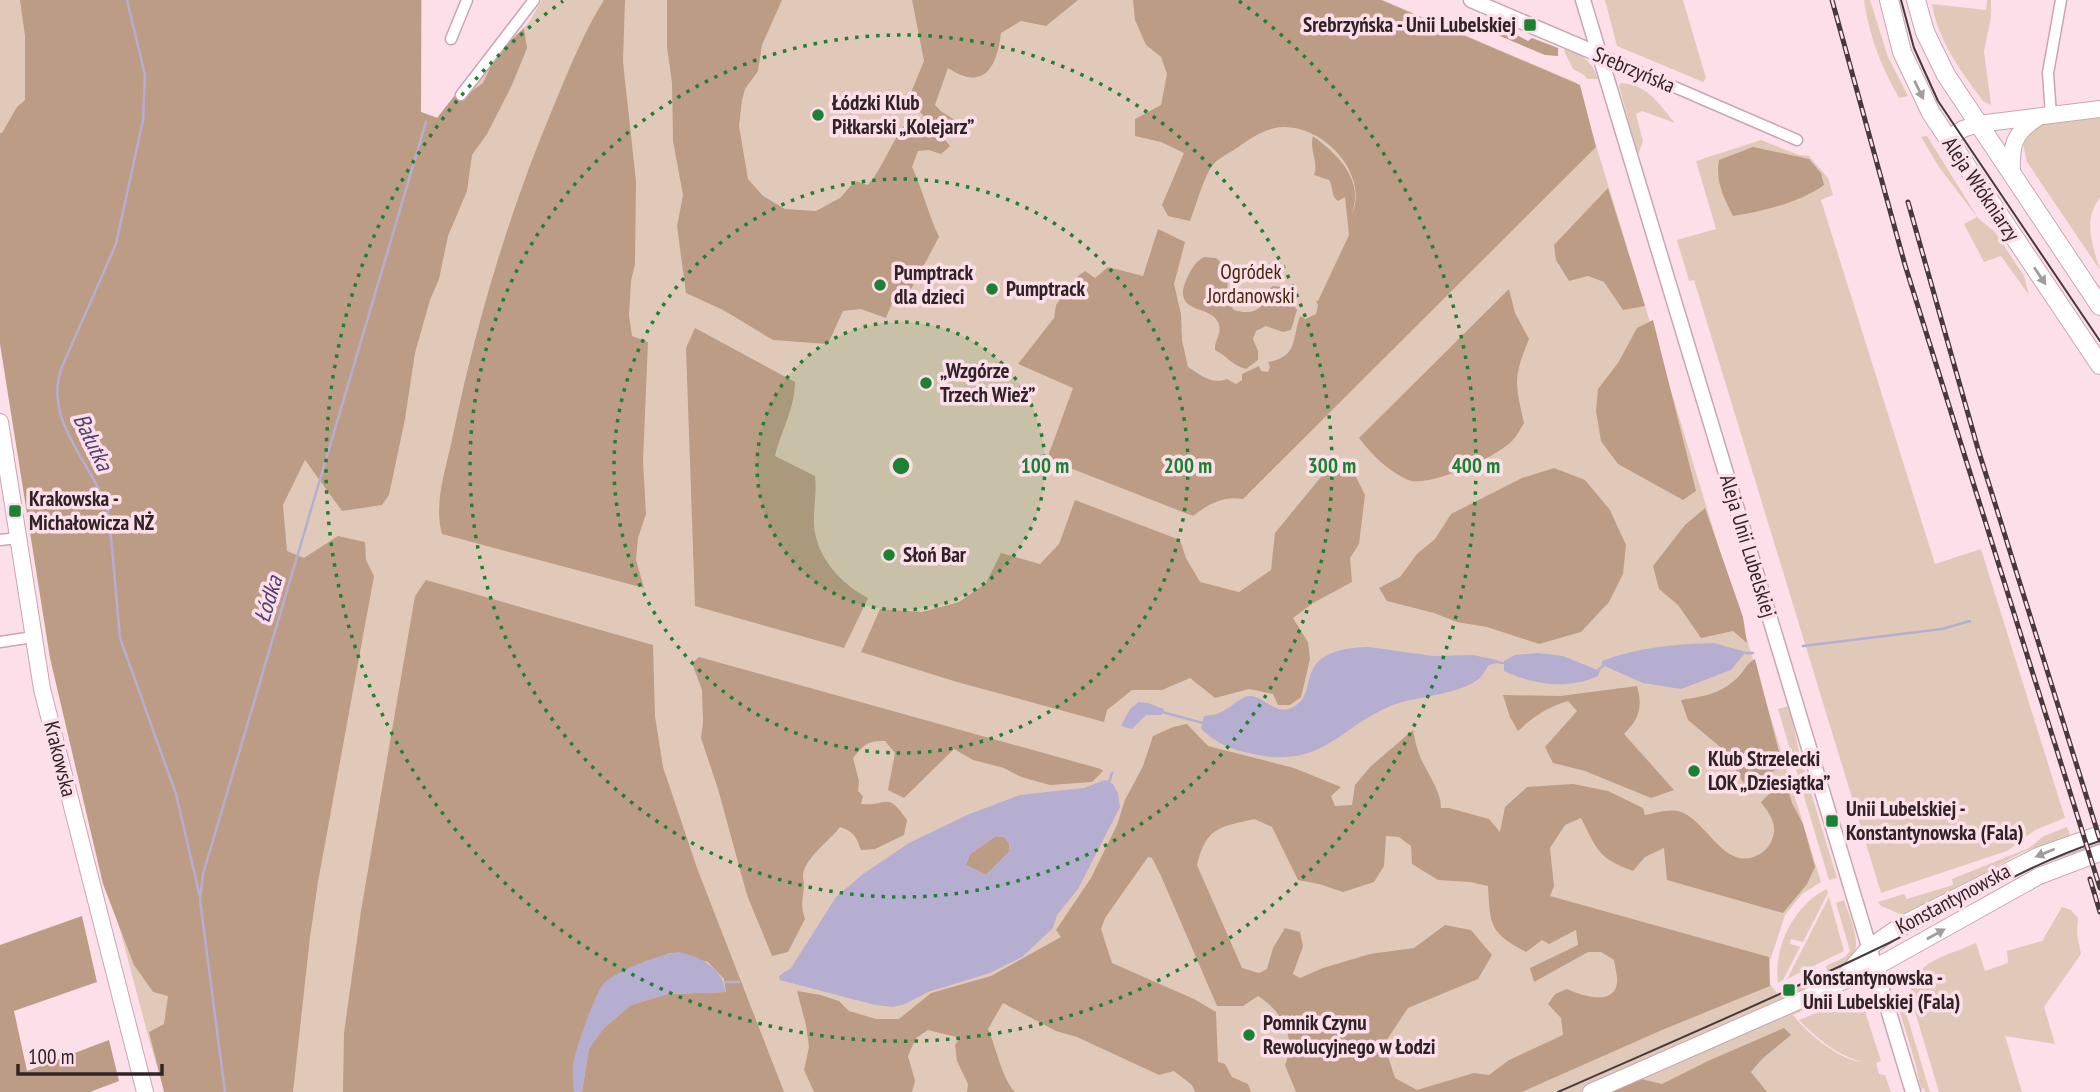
<svg xmlns="http://www.w3.org/2000/svg" width="2100" height="1092" font-family="'PT Sans Narrow',sans-serif">
<style>
.green{fill:#e1c9b9}
.forest{fill:#bd9c86;fill-rule:evenodd}
.water{fill:#b6aed1;fill-rule:evenodd}
.lines{fill:none;stroke-linecap:round;stroke-linejoin:round}
.stream{stroke:#b6aed1;stroke-width:2.5}
.minor-casing{stroke:#c9a6b1;stroke-width:13}
.tertiary-casing{stroke:#c9a6b1;stroke-width:17}
.secondary-casing{stroke:#c9a6b1;stroke-width:18}
.primary-casing{stroke:#c9a6b1;stroke-width:20}
.minor{stroke:#fff;stroke-width:10}
.tertiary{stroke:#fff;stroke-width:14}
.secondary{stroke:#fff;stroke-width:16}
.primary{stroke:#fff;stroke-width:18}
.tram{stroke:#48393d;stroke-width:2}
.rail-casing{stroke:#48393d;stroke-width:5}
.rail{stroke:#fddfe9;stroke-width:2.5;stroke-dasharray:8;stroke-linecap:butt}
.oneway{fill:#a29c9e}
.ring{fill:none;stroke:#1d8134;stroke-width:3.5;stroke-dasharray:3.5 7}
.poi-dot{fill:#1d8134;stroke:#fddfe9;stroke-width:2.5}
.labels{text-anchor:middle;stroke-width:7;stroke-linejoin:round;paint-order:stroke}
.poi-label{font-size:21px;font-weight:bold;fill:#302327;stroke:#fddfe9;text-anchor:start}
.street-label{font-size:21px;fill:#302327;stroke:#fddfe9}
.park-label{font-size:21px;fill:#49270b;stroke:#fddfe9}
.water-label{font-size:23px;font-style:italic;fill:#4e3f70;stroke:#fddfe9}
.centre{fill:#1d8134;stroke:#fddfe9;stroke-width:3.5}
.ring-label{font-size:21px;text-anchor:middle;font-weight:bold;fill:#1d8134;stroke:#fddfe9;stroke-width:7;stroke-linejoin:round;paint-order:stroke}
</style>
<rect width="100%" height="100%" fill="#fddfe9"/>
<path class="green" d="M0,0H422L421,112L449,122L492,63L529,22L542,0H1383L1577,83L1821,882L1802,894L1785,915L1770,961L1769,983L1778,994L1814,977L1817,984L1783,1000L1824,997L1826,1000L1793,1015C1807,1033 1841,1062 1864,1062C1838,1057 1817,1038 1799,1020L1834,1006L1863,1005L1881,1061L1876,1063L1879,1074L1885,1075L1891,1092H165L150,1043L66,726L0,321Z
M1605,0H1683L1706,78L1703,82L1617,46Z
M1864,0H1870L1888,57L1908,96L1899,98C1881,66 1869,36 1864,0Z
M1987,0H1991V17L1984,51L1991,105L1983,101C1961,71 1938,41 1932,4L1986,10Z
M1566,48C1583,55 1592,61 1598,79H1587L1584,75L1573,69L1564,51Z
M1621,83C1647,84 1659,104 1675,123L1642,111L1636,114L1643,141L1638,155L1619,86Z
M2100,118V198C2082,219 2093,247 2100,270L2027,162L2021,136L2042,122Z
M1927,136L1978,218L1995,232L2024,276L2029,295L2001,256L1984,262L1964,224L1977,217L1939,167L1921,137Z
M1761,140L1799,155L1809,156L1828,178L1833,195L1821,200L1935,564L1981,549L2065,818L2035,830L2007,851L1881,893L1694,280L1689,281L1677,240L1716,229L1696,161Z
M1789,706L1800,756L1837,878L1829,880L1778,709Z
M2067,827L2070,835L2021,853L1905,916L1881,906L1878,902L1904,894L1907,899L1953,885L1952,879L2029,848L2044,836Z
M1827,889L1828,893L1803,942L1791,939L1790,944L1800,947L1783,980L1778,983C1773,947 1794,905 1827,889Z
M1829,897L1844,951L1787,979Z
M1844,900C1849,917 1866,948 1848,961C1842,965 1834,968 1827,971L1826,966L1845,957L1850,951L1836,903Z
M2062,907L2071,910L2078,918L2077,934L2081,954L2044,1007L2055,1044L2005,1036L2022,1092H1939L1910,995C1913,960 1948,956 1976,943L1985,971L2008,963L2007,951L2042,941Z
M1895,996H1901L1930,1092H1925L1924,1088L1921,1089L1915,1062Z"/>
<path class="forest" d="M20,0H421V112L437,118L455,95L462,98L483,83L497,53L524,28L527,48L512,85L487,134L472,155L467,191L448,236L439,279L430,300L415,353L405,419L389,495L382,505L342,511L305,460L283,505L287,551L304,558L338,536L365,542L366,560L374,576L318,882L310,937L293,1092H164L149,1032L164,1024L168,996L153,992L134,965L103,884L50,658L0,344V133H2L17,107L25,100V36Z
M604,0H625L623,62L636,181L635,264L631,281L629,315L632,336L648,342L643,461L646,514L638,538L636,560L644,588L442,534C433,502 447,466 453,435C476,324 508,215 552,110C568,72 582,35 604,0Z
M667,0H782L762,45L758,71L745,89L742,100L739,126L748,179L763,196L785,209L816,211L840,198L855,181L868,185C884,166 891,142 906,123C926,126 938,129 950,146L941,154L929,150L918,151L912,167C923,190 928,214 939,237L911,289L905,308L892,303L886,318L861,309L843,311L828,344L773,340L723,310L686,293L677,226L683,195L673,141L672,83L667,47Z
M912,0H1078L1046,26L1021,21L1001,33C997,67 984,92 948,68L935,105L942,112L955,120L954,126C934,130 917,113 910,95L924,61Z
M1133,0H1381L1580,85L1596,147L1243,499C1223,496 1209,504 1193,516L1047,459L1073,388L1018,364L1054,318L1056,305L1078,276L1085,271L1095,278L1108,267L1143,276L1158,229L1185,242L1174,284L1181,314L1182,340L1188,367C1201,375 1211,385 1227,379L1236,384L1242,380V374L1259,366L1261,371L1268,372L1270,367L1268,362C1298,357 1292,339 1300,316L1305,319L1316,314L1318,305L1316,301H1318L1349,235L1345,197L1338,201C1330,195 1334,187 1329,180L1314,175C1319,161 1309,151 1313,136C1332,150 1356,171 1355,198C1355,203 1353,209 1352,214C1369,174 1324,125 1282,127C1264,128 1248,140 1234,150C1227,154 1217,159 1212,166C1203,179 1196,206 1190,221L1168,216L1162,205L1184,153L1161,142L1135,136V119L1161,105L1167,74L1161,57L1146,45L1135,20Z
M1480,21L1494,22L1528,41L1532,38L1558,48V56L1545,55L1481,28L1479,24Z
M1753,147L1809,159L1821,173L1824,185C1799,203 1763,211 1733,216C1724,198 1715,181 1719,160Z
M1608,188L1645,306L1623,310L1604,282L1588,276L1569,281L1556,260L1554,245Z
M1204,257L1216,258L1228,269L1227,300L1234,310C1254,316 1265,309 1269,289L1273,286L1281,287L1297,310L1291,330L1283,332L1266,326L1256,331L1253,339L1258,351V360L1246,369C1233,366 1227,356 1215,350C1214,339 1225,331 1216,319C1207,306 1171,313 1187,278C1192,268 1195,262 1204,257Z
M1509,289L1515,313L1529,339C1513,378 1515,383 1524,423C1520,429 1517,436 1512,441C1497,457 1429,488 1408,480C1388,471 1372,455 1359,438Z
M1653,320L1696,491L1683,500L1618,464L1601,441L1596,411L1598,389L1618,363L1637,328Z
M695,328L795,382C795,408 781,431 775,456L815,476C817,493 813,509 814,526C817,558 841,584 868,598L844,648L695,606L686,348Z
M1334,461L1352,469L1365,495L1359,544L1350,558L1352,582L1313,603L1293,618L1308,642L1310,659L1301,697L1290,705H1278L1273,694L1249,689L1215,698L1190,678L1162,690H1132L1107,710L1104,722L957,682L861,652L880,609L922,612L959,602L986,583L1001,553L1040,564L1059,544L1075,500L1180,540L1186,558L1200,582L1239,592L1271,570L1275,533Z
M1554,468L1585,480L1610,510L1626,545L1623,574L1609,602L1581,632L1539,644L1487,627L1457,622L1434,613L1387,601L1379,588L1400,577L1417,554L1435,539L1451,514L1522,478Z
M1705,508L1743,617L1747,643L1733,631L1701,638L1678,605L1659,589L1653,566L1685,525Z
M426,580L653,645L655,716L663,767L697,868L784,1092H582L589,1048L603,1029L631,1005L667,994L726,992L724,979L708,962L670,953L638,966L573,1065L574,1092H343L344,1033L361,911L415,596Z
M699,657L1101,769L1103,771L1092,782L1050,785L1021,777L1004,768L973,760L954,749L904,798L888,790L895,753L885,741C868,740 863,745 853,758L859,781L858,791L863,796L861,804C888,807 886,790 907,820L904,835L875,849L861,850C856,836 854,832 840,827C830,840 804,859 803,875C803,879 804,882 804,886C803,900 800,904 805,919L788,952L772,956L747,895L718,789L701,738L703,722L702,690L692,663Z
M1755,659L1783,767L1764,775L1756,791L1743,782L1725,751L1688,720L1681,700C1701,697 1720,694 1735,680C1744,673 1745,664 1755,659Z
M1637,686C1643,708 1639,719 1624,734L1674,790L1651,798L1585,771L1553,763L1545,747L1577,711L1568,701C1548,707 1534,716 1518,731L1510,717L1503,695L1560,696Z
M1187,724L1208,746L1294,768L1341,787L1331,796L1335,806L1352,805L1355,785L1370,767L1413,730C1415,740 1417,750 1421,759C1428,774 1441,791 1441,808H1449L1489,819L1500,832L1505,807L1527,787L1573,784L1608,791L1643,808L1645,815C1654,813 1668,809 1678,811C1707,818 1724,875 1760,854C1768,849 1773,841 1774,832C1775,820 1768,812 1761,802L1777,786L1786,782L1792,803L1803,824L1815,867L1807,884L1783,913L1667,880L1664,848L1645,857L1633,871C1597,858 1597,849 1581,818L1565,825L1550,848L1554,886L1550,896L1769,957L1770,986L1662,1030L1522,1092H1296L1285,1065C1297,1038 1282,1011 1258,996L1243,1006H1217L1161,876L1152,858L1148,857L1105,918L1101,929L1112,963L1194,999L1216,1012L1218,1062L1225,1064L1232,1077L1248,1084L1251,1092H1195L1192,1085L1174,1071L1159,1075L1077,1037L1056,1031L1003,1003L988,1029C997,1049 1001,1077 1015,1092H967L968,1084L957,1061L955,1045L960,1038L928,1030L916,1038L908,1056L915,1081L912,1092H814L804,1070L809,1047L806,1025L797,991L821,995L839,1001L849,1011L876,1019H899L931,993L991,976L1061,937L1056,930L1091,878L1117,825L1125,800L1143,766L1153,736L1173,727ZM1254,819L1272,827L1298,880L1319,884L1343,892L1374,882L1384,866L1386,836L1399,837L1411,846L1412,864L1438,880L1470,882L1488,886C1490,926 1490,933 1526,952L1542,940L1549,944L1576,930L1578,945L1530,968L1534,982L1588,952H1601L1614,960C1615,967 1618,977 1617,983C1614,1007 1580,995 1567,989L1555,994L1548,1004L1561,1018L1563,1035L1509,1060L1489,1075L1474,1073L1417,1090L1395,1078L1384,1044L1408,1008L1478,979L1492,955L1471,930L1445,925L1414,948L1370,954L1323,968L1300,978L1293,974L1303,946L1300,932L1285,928L1273,948L1267,969L1259,973L1242,968L1197,865C1206,827 1220,827 1254,819Z
M996,836L1004,837L1009,843L1010,851L986,875L966,865L970,854Z
M82,916L97,982L14,1011L27,1071L109,1040L119,1081L90,1092H0V945Z
M1784,1028L1791,1035L1762,1059L1751,1072L1767,1092H1611L1641,1079L1662,1084L1708,1061Z"/>
<path class="water" d="M1714,643L1746,652L1731,670L1681,689L1643,683L1602,665V661C1637,647 1676,644 1714,643Z
M1369,647L1433,656L1473,655L1497,660V663L1489,665C1486,669 1483,675 1480,678C1461,694 1422,696 1399,703C1342,722 1327,768 1258,755C1233,750 1220,746 1201,729L1204,716C1212,715 1219,714 1225,710C1233,706 1239,698 1248,696C1264,694 1274,717 1293,707C1308,699 1306,685 1312,671C1320,651 1350,647 1369,647Z
M1538,653L1563,656L1600,671L1598,676C1567,690 1534,685 1504,671V661L1515,655Z
M1139,702L1148,703L1164,709L1161,715H1146L1132,729L1121,726L1130,709Z
M1105,780L1113,784L1118,793L1120,807L1078,889L1057,915L1053,928L1022,957L990,973L928,992L905,1004L893,1007L875,1005L780,980L779,976L791,968L836,897L863,874L909,843L967,815L1020,795L1084,788ZM996,836L1004,837L1009,843L1010,851L986,875L966,865L970,854Z
M679,952C702,957 722,968 726,992L667,994L631,1005L603,1029L589,1048L582,1092H574C574,1083 572,1073 573,1065C575,1050 595,993 604,983C618,970 661,954 679,952Z"/>
<g class="lines">
<path class="stream" d="M127,0L145,75L143,120L116,244L61,369C43,424 96,466 109,515L120,638L176,794L200,897
M1803,646L1942,629L1970,621
M1746,653H1753
M1497,662L1503,663
M1598,670L1603,666
M1162,712L1203,723
M1109,782L1112,773
M725,982H739
M225,1092L200,900L203,874L426,122"/>
<g class="minor-casing">
<path id="minor" d="M451,39L467,0
M1598,54L1797,140
M461,95L534,0
M2051,115L2048,73L2061,0
M0,540L18,538
M0,642L33,637"/>
</g>
<g class="tertiary-casing">
<path id="tertiary" d="M1471,0L1598,54
M1583,0L1913,1092"/>
</g>
<g class="secondary-casing">
<path id="secondary" d="M1947,139L1963,129L1978,124L2100,109
M2012,173C2011,145 2013,133 2039,117
M0,422L42,689L145,1092
M1842,979L1870,947L1903,924L2040,855L2100,834
M1591,1092L1876,967L2039,876L2100,853"/>
</g>
<g class="primary-casing">
<path id="primary" d="M1889,0L1902,52L1931,113L2100,365
M1916,0L1925,32L1946,75L2100,306"/>
</g>
<use href="#minor" class="minor"/>
<use href="#tertiary" class="tertiary"/>
<use href="#secondary" class="secondary"/>
<use href="#primary" class="primary"/>
<path class="tram" d="M1901,0L1914,48L1938,101L2100,341
M1558,1092C1669,1043 1780,996 1889,943C1961,907 2022,866 2100,841"/>
<g class="rail-casing">
<path id="rail" d="M1832,0L1905,265L2100,888
M1908,202L1978,449L2100,840
M2090,879L2100,912"/>
</g>
<use href="#rail" class="rail"/>
</g>
<defs><path id="oneway-solid" d="M-6-.8H1V-3.2L6.5 0L1 3.2V.8H-6Z" transform="scale(1.75)"/></defs>
<g class="oneway">
<use href="#oneway-solid" transform="translate(1919 90) rotate(64)"/>
<use href="#oneway-solid" transform="translate(2040 276) rotate(56)"/>
<use href="#oneway-solid" transform="translate(2045 853) rotate(158)"/>
<use href="#oneway-solid" transform="translate(1936 934) rotate(-29)"/>
</g>
<circle cx="901" cy="466" r="144" fill="#1d8134" fill-opacity=".12"/>
<g class="ring">
<circle cx="901" cy="466" r="144"/>
<circle cx="901" cy="466" r="287"/>
<circle cx="901" cy="466" r="431"/>
<path d="M1239 1A575 575 0 1 1 563 1"/>
</g>
<g class="poi-dot">
<rect x="1523" y="18" width="14" height="14" rx="3.5"/>
<circle cx="818" cy="115" r="7"/>
<circle cx="880" cy="285" r="7"/>
<circle cx="992" cy="289" r="7"/>
<circle cx="926" cy="383" r="7"/>
<rect x="8" y="504" width="14" height="14" rx="3.5"/>
<circle cx="889" cy="555" r="7"/>
<circle cx="1694" cy="771" r="7"/>
<rect x="1825" y="814" width="14" height="14" rx="3.5"/>
<rect x="1782" y="983" width="14" height="14" rx="3.5"/>
<circle cx="1249" cy="1035" r="7"/>
</g>
<g class="labels">
<g class="poi-label">
<text x="1516" y="32" text-anchor="end">Srebrzyńska - Unii Lubelskiej</text>
<text x="832" y="110">Łódzki Klub<tspan x="832" dy="24">Piłkarski „Kolejarz”</tspan></text>
<text x="894" y="280">Pumptrack<tspan x="894" dy="24">dla dzieci</tspan></text>
<text x="1006" y="296">Pumptrack</text>
<text x="940" y="378">„Wzgórze<tspan x="940" dy="24">Trzech Wież”</tspan></text>
<text x="29" y="506">Krakowska -<tspan x="29" dy="24">Michałowicza NŻ</tspan></text>
<text x="903" y="562">Słoń Bar</text>
<text x="1708" y="766">Klub Strzelecki<tspan x="1708" dy="24">LOK „Dziesiątka”</tspan></text>
<text x="1846" y="816">Unii Lubelskiej -<tspan x="1846" dy="24">Konstantynowska (Fala)</tspan></text>
<text x="1803" y="985">Konstantynowska -<tspan x="1803" dy="24">Unii Lubelskiej (Fala)</tspan></text>
<text x="1263" y="1030">Pomnik Czynu<tspan x="1263" dy="24">Rewolucyjnego w Łodzi</tspan></text>
</g>
<g class="street-label">
<text transform="translate(1634 70) rotate(23)" y="7">Srebrzyńska</text>
<text transform="translate(1981 189) rotate(56)" y="7">Aleja Włókniarzy</text>
<text transform="translate(1748 546) rotate(73)" y="7">Aleja Unii Lubelskiej</text>
<text transform="translate(60 759) rotate(76)" y="7">Krakowska</text>
<text transform="translate(1953 899) rotate(-28)" y="7">Konstantynowska</text>
</g>
<g class="park-label">
<text x="1251" y="279">Ogródek<tspan x="1251" dy="24">Jordanowski</tspan></text>
</g>
<g class="water-label">
<text transform="translate(93 442) rotate(64)" y="8">Bałutka</text>
<text transform="translate(268 599) rotate(-73)" y="8">Łódka</text>
</g>
</g>
<circle cx="901" cy="466" r="10" class="centre"/>
<g class="ring-label">
<text x="1045" y="473">100 m</text>
<text x="1188" y="473">200 m</text>
<text x="1332" y="473">300 m</text>
<text x="1476" y="473">400 m</text>
</g>
<path d="M18 1064v10h144v-10" fill="none" stroke="#302327" stroke-width="3.5"/>
<text x="28" y="1064" font-size="21" fill="#302327" stroke="#fddfe9" stroke-width="5" paint-order="stroke">100 m</text>
</svg>
